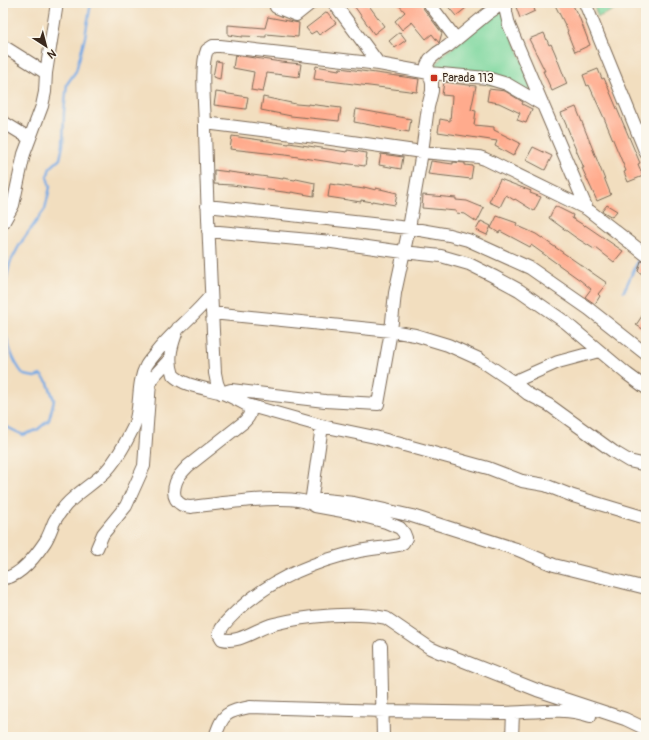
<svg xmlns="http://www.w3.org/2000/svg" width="649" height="740" font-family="Pangolin,sans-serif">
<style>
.green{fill:#7dd79e;stroke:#5c805e}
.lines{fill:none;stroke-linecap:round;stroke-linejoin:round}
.stream{stroke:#78aae4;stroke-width:2.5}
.building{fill:#ffab8d}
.minor-casing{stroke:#7b6956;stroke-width:14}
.minor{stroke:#fff;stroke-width:12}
.poi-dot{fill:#c8321e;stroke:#fbf7ec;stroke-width:1.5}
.labels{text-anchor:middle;stroke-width:3;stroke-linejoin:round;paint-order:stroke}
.poi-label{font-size:12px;fill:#3b2a1e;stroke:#fbf7ec;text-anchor:start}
</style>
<rect width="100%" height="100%" fill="#fbf7ec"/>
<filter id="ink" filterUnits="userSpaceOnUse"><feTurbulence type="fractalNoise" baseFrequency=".025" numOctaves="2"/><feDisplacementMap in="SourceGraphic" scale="8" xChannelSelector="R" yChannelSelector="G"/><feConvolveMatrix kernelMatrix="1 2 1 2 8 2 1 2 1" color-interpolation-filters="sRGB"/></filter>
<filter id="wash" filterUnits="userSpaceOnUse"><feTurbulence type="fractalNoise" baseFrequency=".012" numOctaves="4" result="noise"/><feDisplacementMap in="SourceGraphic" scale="16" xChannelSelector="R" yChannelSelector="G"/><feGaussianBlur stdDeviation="0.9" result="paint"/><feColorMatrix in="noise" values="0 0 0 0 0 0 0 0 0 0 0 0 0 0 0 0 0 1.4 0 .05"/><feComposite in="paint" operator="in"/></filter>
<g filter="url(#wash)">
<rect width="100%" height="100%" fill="#f2debf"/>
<path class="green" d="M593,3H621L623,6L598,17Z
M502,9L537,98L437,69L435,66L443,55Z"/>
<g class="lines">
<path class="stream" d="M642,248L646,220
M624,291L636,265L640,254
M3,294L10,263L20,244L45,209L50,187L47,177L50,168L60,159L63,145L64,112L67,84L76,71L85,37L91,3
M3,321C7,341 11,360 24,375L35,377L41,375L48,383L54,400L49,420L37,430L23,435L3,425"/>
</g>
<g id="blocks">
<path class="building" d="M352,3H367L384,26L374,34Z
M397,3H422L423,8L442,33L439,43L432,34L426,39L412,22L402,30L395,21L405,12Z
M445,3H462L466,8L456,16Z
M527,3H532L535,11L520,18L516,7Z
M554,3H572L577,14H578L590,45L575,52L567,32L568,31Z
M327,12L336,23L319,35L316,31L311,34L306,28Z
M268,17L299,23L298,37L266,34V37L242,36V37L228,35V25L265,28Z
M400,32L406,40L395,48L389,41Z
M544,33L549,45L551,44L555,53L567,84L552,91L543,71H545L529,39Z
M235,55L281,62L301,64L299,77L267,73L263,92L251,90L254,72L233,68Z
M216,61L222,62L220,79L213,77Z
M316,66L339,70L340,68L419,79L417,92L314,79Z
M598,69L602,79L604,78L640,163L638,164L643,176L628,182L624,172L626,171L604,118L589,85L587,86L583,75Z
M444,82L476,86L471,110L476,111L474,125L494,127V130L520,143L513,156L495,146L497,141L438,132L440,119L450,121L452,96L442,95Z
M489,89L505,91L523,102L522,104L532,109L526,123L517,120L520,113L499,103L487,101Z
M216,92L248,97L246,109L214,105Z
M263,97L296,104L308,105V104L341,108L339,121L291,116L261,110Z
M576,107L611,195L597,201L582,168H584L569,134H570L561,113Z
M356,109L411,119L409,132L354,122Z
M232,136L289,144V143L347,152V150L367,153L365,166L343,163V164L285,155L230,149Z
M533,147L552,156L545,170L526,160Z
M381,154L403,157L401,169L379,165Z
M431,161L453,164V162L465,163V165L473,166L471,179L428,174Z
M214,170L283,179V178L295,180L296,179L315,183L314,196L291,192V193L232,185L214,184Z
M500,179L531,191L530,193L541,197L534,211L515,199L514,200L506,195L500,207L489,202Z
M330,184L364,189V187L376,190V188L397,193L395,205L372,201V202L361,200V202L328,197Z
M423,195L456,198V200L467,201L484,208L477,222L465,214L456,213V211L422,208Z
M607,205L617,211L612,217L602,211Z
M555,206L573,215L572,218L585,226V225L623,251L614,262L596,248L594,249L575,237L549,218Z
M497,216L517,223L516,225L536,234L607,283L598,294L600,296L595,304L585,297L591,289L580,280L531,245L530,247L500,231L499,233L491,228Z
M481,221L491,226L487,235L476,230Z
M641,261L646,262V277L638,271Z
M646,310V331L636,325Z"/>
</g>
</g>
<g filter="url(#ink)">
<use href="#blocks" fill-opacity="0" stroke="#7b6956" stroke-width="1"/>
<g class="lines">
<g class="minor-casing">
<path id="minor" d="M334,3L379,64
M429,3L456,39
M506,3V12L509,25L587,209
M585,3L646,153
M276,7L296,15L311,3
M3,46L46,73
M3,122L29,138
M205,123L324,138L422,152L479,157L485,159L587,209L646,255
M207,206L409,228L449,235L468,240L530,268L589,309L646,354
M3,223L13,205L24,154L42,106L45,92L46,73L57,3
M208,231L332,242L403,252L441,256L469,264L493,276L519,290L565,322L627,374L646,388
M212,313L391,331L415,335L448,345L479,359L513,382L528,394L549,405L614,452L629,461L646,465
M178,328C172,344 167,358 173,375C184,386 204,388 219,392C229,395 238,400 247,405L322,426L375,437L488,468L522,481L545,485L573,496L646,518
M513,382L558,362L599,351
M221,393L217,383L215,373C211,291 207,210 205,128C205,108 200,67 207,50L213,46H220L379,64L429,73L487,78L507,84L543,105
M221,393L231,390L325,401L378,404L391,331L395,293L409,228L422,152L428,107L432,91V82L427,65L430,59L437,53L448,46L487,14L503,3
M247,405C252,413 250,416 244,422L188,466C183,471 178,476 176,482C171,496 176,506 191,507C217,504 297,491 315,506L348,512L386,522L400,528L404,533L406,538L403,543L399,545C386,548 373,548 360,551C315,561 272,578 238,610C231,617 222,624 219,634L222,639C240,644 257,628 274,624C306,616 354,611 386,618L430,648L439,652L451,656L537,690L625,719L646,729
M314,501L316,500H325L354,503L412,516L516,549L554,565L646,588
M311,503L322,426
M97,548L103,534L126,506L144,466L150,382L154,376L169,360
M3,578C19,578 37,554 45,542C49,536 51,529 54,522C57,516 62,510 66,505C79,491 95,483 107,470C118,458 126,442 133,428C142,409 136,385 146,366C148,362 152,358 155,354C171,332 194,317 211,295
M381,646L383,737
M215,737C223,713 226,712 250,707C334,710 418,712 503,713C530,713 564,706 590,716
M512,737L513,713"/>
</g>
<use href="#minor" class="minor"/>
</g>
</g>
<rect class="poi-dot" x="430" y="74" width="8" height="8" rx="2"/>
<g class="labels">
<g class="poi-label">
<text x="442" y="82">Parada 113</text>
</g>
</g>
<rect width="649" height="740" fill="none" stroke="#fbf7ec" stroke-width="16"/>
<g transform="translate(46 46) rotate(144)" stroke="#fbf7ec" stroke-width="3" paint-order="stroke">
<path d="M0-3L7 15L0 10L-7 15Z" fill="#3b2a1e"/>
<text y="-6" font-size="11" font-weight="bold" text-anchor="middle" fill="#3b2a1e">N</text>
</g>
</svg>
